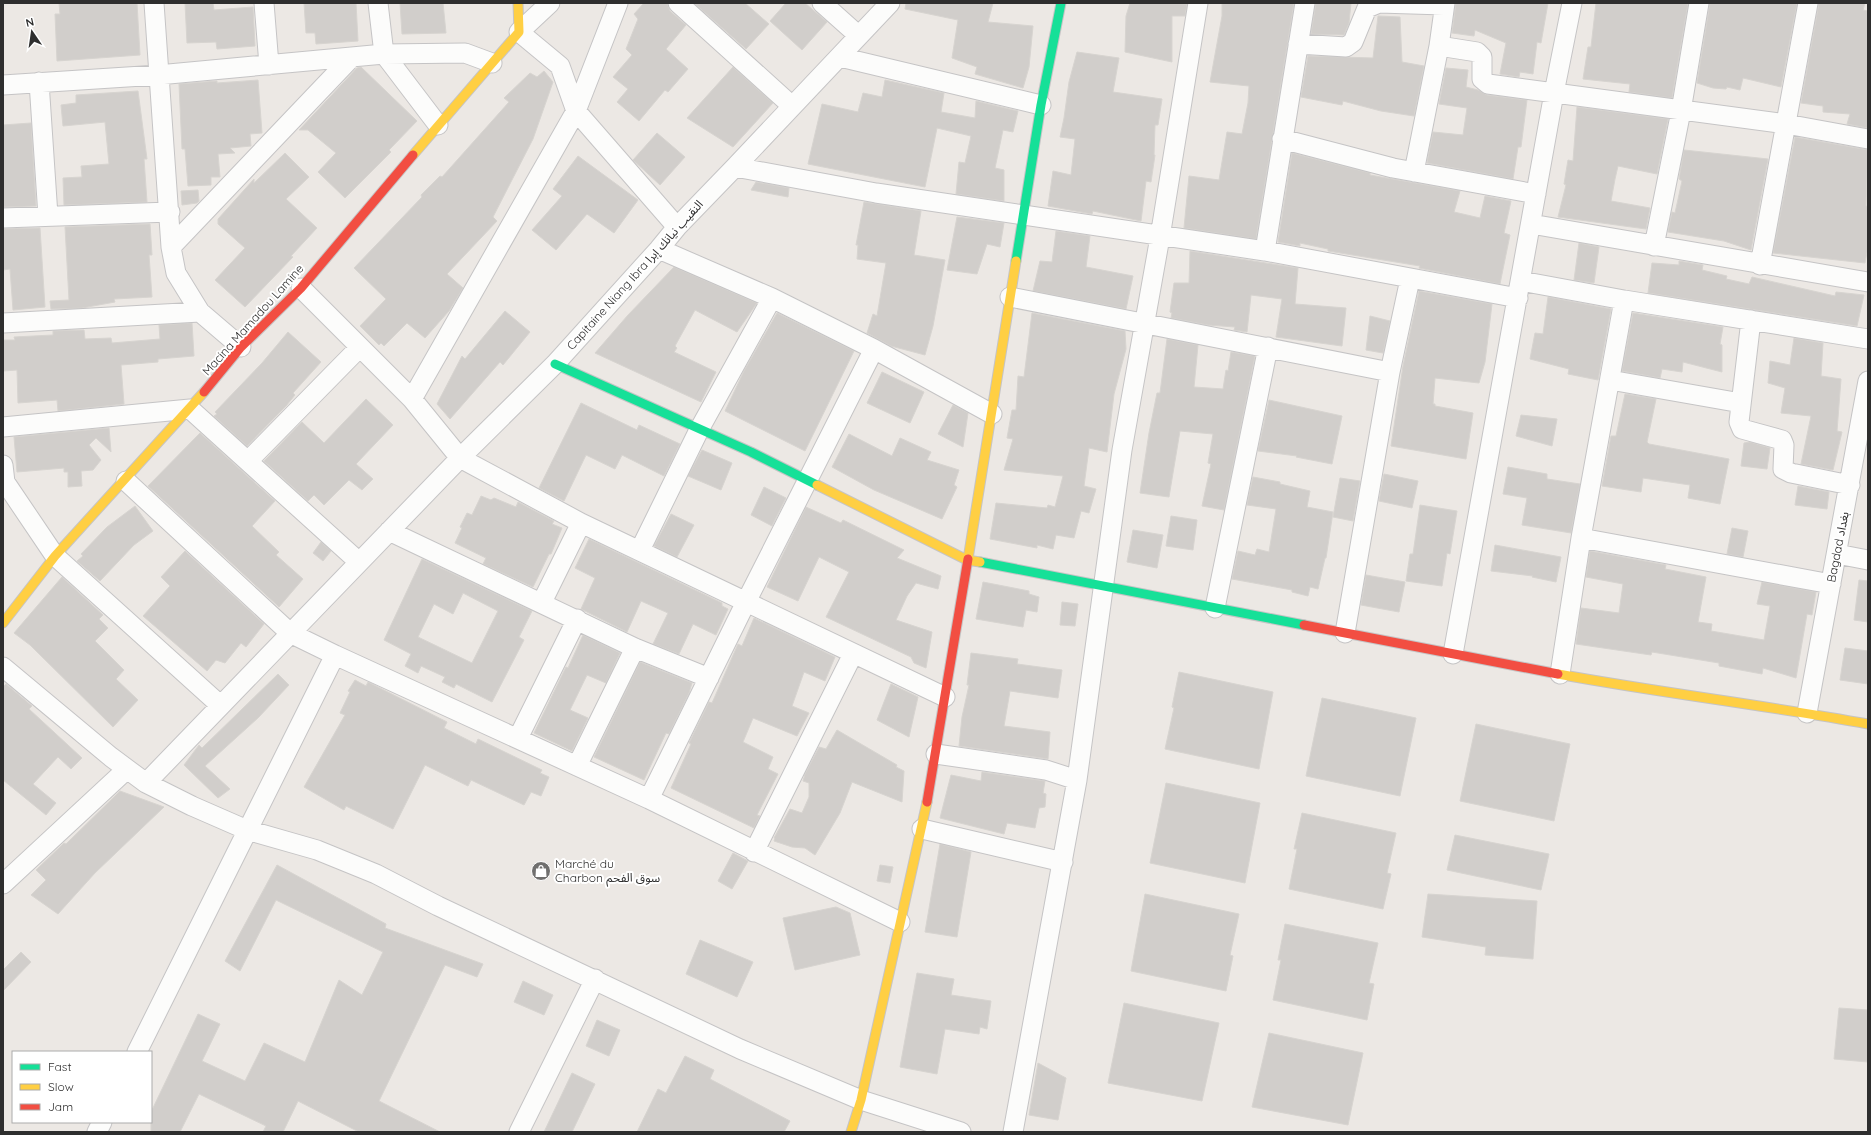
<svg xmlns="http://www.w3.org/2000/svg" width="1871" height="1135" font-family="Quicksand,'Noto Sans Arabic',sans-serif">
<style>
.building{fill:#d1cecb;stroke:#d7d4d0;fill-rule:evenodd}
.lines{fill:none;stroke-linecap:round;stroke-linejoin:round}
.street-casing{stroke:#c5c4c5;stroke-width:21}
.fast-casing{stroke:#c5c4c5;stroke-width:11}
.slow-casing{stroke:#c5c4c5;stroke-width:11}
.jam-casing{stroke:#c5c4c5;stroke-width:11}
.street{stroke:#fcfcfb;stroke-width:19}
.fast{stroke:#16e098;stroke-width:9}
.slow{stroke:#ffcf43;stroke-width:9}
.jam{stroke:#f24e42;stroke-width:9}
.labels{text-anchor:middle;stroke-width:4;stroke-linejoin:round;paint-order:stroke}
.street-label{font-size:12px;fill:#2e2e2e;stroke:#fff}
.poi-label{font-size:12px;fill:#2e2e2e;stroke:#fff;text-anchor:start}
</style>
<rect width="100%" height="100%" fill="#ece8e4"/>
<path class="building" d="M59,3H137L140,55L57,61L55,14H60Z
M185,3H213L214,10L253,7L255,46L217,49L216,42L187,43Z
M304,3H356L358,41L316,44L315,33H306Z
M400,3H443L446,33L402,34Z
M644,3H667L670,11L686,25L666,49L688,69L668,92L665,90L639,121L617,102L628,89L613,77L632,55L626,49L638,19L634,14Z
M694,3H745L769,24L746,49Z
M786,3H805L827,22L802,50L770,21Z
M906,3H993L988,22L1033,26L1029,67L1023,88L975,74L977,67L952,58L958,20L905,9Z
M1130,3L1187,4L1185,16H1172V62L1125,52L1126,16Z
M1222,3H1294L1256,239L1184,228L1189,176L1219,180L1227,132L1242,134L1248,103L1249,86L1210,82L1222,16Z
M1316,3H1351L1349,23L1344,35L1311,34Z
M1456,3H1548L1541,43L1537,42L1533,74L1520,72L1519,77L1500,74L1506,43L1475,30L1474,36L1452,33Z
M1596,3H1688L1672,98L1629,92L1630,84L1583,79L1588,47H1591Z
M1710,3H1797L1781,87L1743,78L1740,90L1727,87L1726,89L1713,88L1697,83Z
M1819,3H1865L1863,10L1868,11V128L1847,124L1850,114L1823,112V106L1801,103Z
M1378,16L1400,17L1402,62L1424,66L1414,116L1381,111L1343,101L1342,105L1301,97L1308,56L1373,58Z
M1077,52L1119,58L1113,92L1162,99L1158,125H1155L1154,155H1155L1151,182L1146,181L1141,221L1093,211L1092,214L1048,206L1053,171L1071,175L1075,139L1060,137L1064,118L1069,82Z
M361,67L417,121L389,150L391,152L345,198L318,172L336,153L308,130H299L357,68Z
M733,67L773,103L733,147L687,118Z
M1446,68L1468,70L1466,87L1478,90L1487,95L1527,100L1521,147H1518L1513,179L1427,163L1433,132L1463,135L1467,108L1439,104Z
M544,71L553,82L533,139L493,217L497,221L447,274L463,288L449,311L425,338L407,323L384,346L381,343L379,345L360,326L386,299L354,268L422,197L421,195L440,176L442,177L509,102L504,98L530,73L537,77Z
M258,80L262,133L250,134L251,146L230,148L235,153L218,154L220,177H211V185L188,186L185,149H182L179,84L217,81V83Z
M885,80L944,93L941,112L975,118L976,101L1018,111L1013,132L1003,130L995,168L1004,170V201L956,194L959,162L965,163L971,136L937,128L925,187L808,164L822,104L858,112L863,93L882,97Z
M138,91L147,159H144L147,202L64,205L63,178L82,177L81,166L109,164L105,122L63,126L61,105L76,103V95Z
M1577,107L1668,119L1657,174L1618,166L1615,179L1611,201L1650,208L1646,229L1558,217L1566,185L1564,184L1568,160L1573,161Z
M31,123L36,206L3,207V125Z
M657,133L685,157L660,185L633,160Z
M1795,137L1868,150L1866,206H1868V247L1865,263L1773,253Z
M1684,150L1768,159L1751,250L1724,241L1668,232L1672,212L1675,213L1682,181L1679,179Z
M285,153L309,177L286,199L317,228L291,256L293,257L245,307L215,280L245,248L218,224V219L254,179V183Z
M1292,153L1370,173V175L1460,191L1454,212L1480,218L1485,196L1511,201L1504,233L1510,235L1500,284L1419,268L1420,266L1328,251V249L1300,243V246L1278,242Z
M578,156L638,200L614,233L587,214L556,250L532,230L562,196L553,189Z
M756,182L789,188L788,197L751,190Z
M198,190L199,201L197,203L182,205L181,191Z
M864,202L921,211L914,255L945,260L933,326L925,355L891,346L867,333L873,314L877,316L886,263L857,259L858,245H856Z
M957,217L1004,223L1000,247L987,244L977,274L947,270Z
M150,224L152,255H149L152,297L114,299L115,302L82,308L51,309L50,301L69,300L65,227Z
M40,228L45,307L13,310L10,269L3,270V229Z
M1056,231L1090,236L1086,267L1133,276L1126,309L1033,291L1040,261L1052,262Z
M1579,243L1599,247L1594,283L1574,280Z
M1190,251L1298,268L1295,304L1346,308L1342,346L1276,337L1282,299L1251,295L1247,332L1234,330L1235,327L1208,325L1171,318L1172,313L1170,312L1174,283H1189Z
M1679,261L1703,265L1702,270L1727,276L1726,279L1749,284L1752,277L1835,296L1836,292L1864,295L1857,326L1648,293L1652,263L1679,265Z
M674,267L757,303L737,332L695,310L675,346L677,348L674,352L716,372L701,402L595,353L628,315Z
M1419,291L1492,304L1485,362L1479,383L1435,378L1433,404H1435V406L1473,413L1466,459L1391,446L1403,366Z
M1548,297L1611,309L1598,380L1568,374L1569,369L1530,359L1535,333L1543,334Z
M505,311L530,332L503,365L500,362L450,419L437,404L462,356L465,359Z
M777,313L854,351L805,451L725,411L744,371Z
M1032,313L1125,331L1126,349L1114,394L1107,452L1089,448L1084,486L1096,489L1089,513L1081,511L1074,538L1056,535L1053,549L1037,545V548L990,539L996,503L1047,508L1048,505L1055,507L1063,476L1004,470L1013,439L1007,438L1012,410H1016L1018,376L1024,377Z
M1633,313L1723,327L1720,344L1722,345V372L1683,362L1682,372L1662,369L1660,378L1622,371Z
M1370,316L1390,321L1383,353L1366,350Z
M192,323L194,356L158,359V362L121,365L124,404L58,411L57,400L18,403L17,370L3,371V340H15L14,337L53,335V331L84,330L85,339L111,338L112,343L160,339L159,325Z
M288,332L321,362L293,393L295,395L286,406L247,446L214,416L217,414L215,412L262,363Z
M1794,338L1823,343L1821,376L1841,379L1837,431L1842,432L1833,470L1801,464L1811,416L1781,413L1785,388L1768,383L1770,361L1790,365Z
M1167,339L1198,345L1194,387L1223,389L1226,370L1228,371L1231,352L1255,356L1224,510L1202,506L1211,464L1208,463L1213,434L1180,431L1169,497L1140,493L1149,433L1157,393H1160Z
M882,372L924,392L910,423L867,403Z
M1625,394L1656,399L1647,442L1649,444L1729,459L1720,504L1688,498L1690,485L1643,478L1641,492L1602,486L1611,436H1616Z
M366,399L393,425L356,464L373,479L362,490L349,480L324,505L314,495L308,501L264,461L302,422L324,443Z
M1269,400L1342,416L1332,464L1296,457L1297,456L1258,451Z
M581,403L637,430L639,425L680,444L664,476L622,455L615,469L586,455L564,501L539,488Z
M953,405L968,413L963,447L938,434Z
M1521,415L1557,419L1552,446L1516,436Z
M109,428L111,452L96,438L89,445L101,460L93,470L81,471L82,486L68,487V472H64V468L17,472L14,437Z
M200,433L275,501L252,526L279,552L276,555L303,579L279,607L148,486Z
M849,434L892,456L900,438L931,452L927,460L959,470L954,485L957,487L942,519L874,490L832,467Z
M1750,442L1770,448L1767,469L1741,466L1744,443Z
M702,450L732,463L721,490L688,476Z
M1508,467L1547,474V479L1580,484L1571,533L1522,525L1527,498L1503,494Z
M1384,474L1418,481L1412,508L1379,501Z
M1253,477L1280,482V484L1310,491L1307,507L1333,512L1326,558H1325L1318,589L1310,587L1308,596L1292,592V590L1232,579L1238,551L1255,555L1257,549L1269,552L1276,509L1247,505Z
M1340,478L1360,481L1353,521L1333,517Z
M1798,486L1829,492L1827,509L1795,505Z
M764,487L786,498L772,526L751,515Z
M481,496L491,500L494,498L516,507L518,502L554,521L552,524L562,528L551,554H549L533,587L483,564L486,558L455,543L462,528L460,527L467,513L472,515Z
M1420,505L1457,511L1450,554L1447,553L1442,586L1406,581L1410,554H1413Z
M135,506L153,531L134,545L100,581L77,561L83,556L81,554L107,527Z
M806,507L841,523L843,520L904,550L897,558L941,576L938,589L916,583L907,596L896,620L932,632L926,668L914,663L911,657L826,617L849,572L819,557L798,601L767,587Z
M671,514L694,525L677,557L654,546Z
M1171,516L1197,520L1193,550L1166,546Z
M1732,528L1748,531L1743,557L1727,554Z
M1133,530L1163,535L1157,568L1127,562Z
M589,539L722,603V606L728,609L716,635L693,624L679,654L653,644L668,613L641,601L627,632L581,609L595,578L575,568Z
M321,542L331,551L323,561L313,553Z
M1495,545L1561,557L1556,582L1532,577L1533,576L1491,571Z
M185,551L264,624L246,647L241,643L225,663L216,660L207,671L143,616L170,586L161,577Z
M1590,551L1666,565L1665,569L1706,577L1698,622L1712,624L1711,631L1764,640L1770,606L1757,604L1762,582L1816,592L1812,615L1807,614L1796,678L1763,668L1762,674L1719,666V663L1652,652L1651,655L1576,644L1581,608L1619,613L1623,584L1586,577Z
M422,559L532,611L519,637L524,640L492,702L456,684L454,688L442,682L445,677L421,666L418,673L405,666L411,654L384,640ZM463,593L498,611L472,663L418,637L434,604L453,614Z
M1366,575L1405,582L1399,612L1361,605Z
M62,577L103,615L99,619L108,628L95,641L124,670L116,679L138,700L113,727L30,645L14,633Z
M1859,580L1868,581V622L1854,620Z
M983,582L1029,591V594L1039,597L1037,612L1026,610L1023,627L976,619Z
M1062,602L1078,604L1075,626L1060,625Z
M754,618L835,657L825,681L804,672L792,706L809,713L797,736L753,718L743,742L773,757L768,769L778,774L757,815L760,816L754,828L671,788L691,744L689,743L709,702L712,703L738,644L742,646Z
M583,635L620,653L606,683L587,675L570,710L588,718L572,751L534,733L566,667L568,668Z
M1845,648L1868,651V684L1840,680Z
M971,653L1018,659L1017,664L1062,670L1058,698L1010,691L1004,726L1050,732L1048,759L959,746L962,717L969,685H967Z
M640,662L692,683L689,693L669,734L666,733L644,780L594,757Z
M1179,672L1273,692L1259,769L1165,749L1174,708L1172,707Z
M278,674L289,685L258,718L205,766L230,789L218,798L184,765L199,745L202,748Z
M355,680L366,686L368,682L447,722L444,728L476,744L478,739L542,770L540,773L549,777L541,796L531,792L524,805L471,780L468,786L425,765L393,829L346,806L344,810L304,787L345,715L340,713L350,692L348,691Z
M6,684L32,706L29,709L82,758L71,769L58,757L33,784L56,803L46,815L3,780V687Z
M891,684L918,697L909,737L877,720Z
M1322,698L1416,718L1400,796L1306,776Z
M1476,724L1570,744L1554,821L1460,801Z
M837,730L897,765L896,767L904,771L902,802L852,782L840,813L815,855L805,848L792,847L774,841L775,838H774L790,809L802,813L809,797V783L803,781L805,774L819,747L826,749Z
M982,772L1045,781L1043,793L1046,794L1045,807L1039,808L1035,828L1007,823L1004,834L940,818L951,775L981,781Z
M1166,783L1260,803L1245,883L1150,863Z
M120,791L164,807L95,873L58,914L31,895L46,880L36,870L64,843L66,844Z
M1302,813L1396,833L1387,873L1391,874L1383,909L1289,889L1297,849H1294Z
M1455,835L1549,854L1541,890L1447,870Z
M940,844L971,852L957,937L925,932Z
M733,853L748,861L732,889L718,881Z
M277,865L386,924L385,928L483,964L477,977L445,965L379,1101L440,1132H359L298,1101L283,1132H263L266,1126L199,1094L180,1132H151V1112L198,1014L220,1024L202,1061L245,1081L264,1043L305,1062L339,980L362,995L383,952L276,900L240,971L225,961Z
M880,865L893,867L890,883L877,881Z
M1145,894L1239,914L1230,955L1233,956L1226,991L1131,971Z
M1428,894L1537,901L1533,959L1485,955L1486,947L1422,937Z
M836,907L850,913L860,955L795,970L783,918Z
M1285,924L1378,943L1369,983L1374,984L1367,1020L1273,1000L1281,960H1278Z
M700,940L753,962L737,997L686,974Z
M21,952L31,962L3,991V970Z
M917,973L954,979L951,995L991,1001L987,1029L980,1027L979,1034L945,1029L937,1074L900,1067Z
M523,981L553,995L544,1015L514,1002Z
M1124,1003L1219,1023L1202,1101L1108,1083Z
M1839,1008L1868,1010V1062L1834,1059Z
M597,1020L620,1030L609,1056L586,1046Z
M1269,1033L1363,1053L1348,1125L1252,1107Z
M685,1056L714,1070L710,1079L790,1121L784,1132H637L658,1089L666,1093Z
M1038,1063L1066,1078L1058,1120L1029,1115Z
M572,1073L595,1084L572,1132H544Z"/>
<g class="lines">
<g class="street-casing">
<path id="street" d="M154,3L171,247L176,273L200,312L241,347
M264,3L269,65
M378,3L384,54L465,53L492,63
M550,3L519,32L560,66L576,111L677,227
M618,3L576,111L412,399L460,458L581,523L945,697
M678,3L792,106
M822,3L859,36
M1298,44L1346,47L1353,42L1367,8L1379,3L1444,5
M1439,46L1477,52L1482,57V79L1488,84L1786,124L1868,139
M840,57L1041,105
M39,82L48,216
M3,85L158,75L384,54L438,125
M1282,139L1393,168L1536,194
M735,167L876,193L1265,251L1518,298
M1414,172L1439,46L1445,3
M3,218L170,212
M1531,224L1868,282
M1654,246L1681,111L1699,3
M171,247L350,59
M659,249L772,298L874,349L992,414
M1265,251L1305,3
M1760,265L1808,3
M1521,281L1624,300L1868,339
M301,288L412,399
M1010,297C1137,323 1264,346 1390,372
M1751,320L1739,422L1742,429L1782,440L1784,445L1783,469L1791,473L1850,485
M3,323L200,312
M1610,380L1741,403
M3,427L190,409L359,562
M248,461L360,347
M3,465L5,482L55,556L220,705
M126,481L290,633L335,655L137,1052
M389,531L635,648L709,678
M1581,538L1831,584
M640,550L700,428L772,298
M1837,554L1868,560
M542,602L581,523
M1215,608L1268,347
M1345,633L1390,372L1410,279
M1453,654L1554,93L1572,3
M335,655L649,799L900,922
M3,667L111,757L146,783L192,806L247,830L317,850L376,874L438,906L740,1049L861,1100L961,1132
M1560,674L1581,538L1624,300
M1807,713L1868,381
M518,738L577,619
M936,754L1046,770L1077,780
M577,766L635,648
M146,783L460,458L555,364L659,249L677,227L735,167L890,3
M649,799L746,602L874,349
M922,829L1063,862
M754,852L853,654
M3,884L127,769
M97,1132L102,1122
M519,1132L595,979
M1013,1132L1077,780L1122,450L1160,237L1198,3"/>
</g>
<g class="fast-casing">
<path id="fast" d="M1016,261L1041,105L1061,3
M555,364L751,452L817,485
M980,562L1304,625"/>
</g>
<g class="slow-casing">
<path id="slow" d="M413,155L519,32L518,3
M817,485L967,560L980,562
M968,559L1016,261
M3,623L55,556L204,392
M1558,674C1661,693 1765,705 1868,724
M851,1132L861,1100L927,802"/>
</g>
<g class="jam-casing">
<path id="jam" d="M204,392L241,347L301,288L413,155
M1304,625L1558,674
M927,802L968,559"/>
</g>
<use href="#street" class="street"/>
<use href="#fast" class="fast"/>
<use href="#slow" class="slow"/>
<use href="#jam" class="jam"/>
</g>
<defs>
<g id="shop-disc" transform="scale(1)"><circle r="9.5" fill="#706f6e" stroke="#fff"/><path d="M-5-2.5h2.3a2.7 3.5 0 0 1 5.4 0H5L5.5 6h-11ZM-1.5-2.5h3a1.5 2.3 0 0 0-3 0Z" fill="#fff"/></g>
</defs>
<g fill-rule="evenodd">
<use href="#shop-disc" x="541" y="871"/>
</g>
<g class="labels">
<g class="street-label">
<text transform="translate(635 275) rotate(-48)" y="4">Capitaine Niang Ibra النقيب نيانك إبرا</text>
<text transform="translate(253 320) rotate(-48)" y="4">Macina Mamadou Lamine</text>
<text transform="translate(1838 547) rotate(-79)" y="4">Bagdad بغداد</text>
</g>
<g class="poi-label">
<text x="555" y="868">Marché du<tspan x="555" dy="14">Charbon سوق الفحم</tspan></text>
</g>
</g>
<rect width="1871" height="1135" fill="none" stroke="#2e2e2e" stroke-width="8"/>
<rect x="12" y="1051" width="140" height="72" fill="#ffffff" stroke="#ababab"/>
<rect x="20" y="1064" width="20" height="6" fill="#16e098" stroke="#ababab"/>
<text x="48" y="1071" font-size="12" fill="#2e2e2e">Fast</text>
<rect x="20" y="1084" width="20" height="6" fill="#ffcf43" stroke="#ababab"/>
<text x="48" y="1091" font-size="12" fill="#2e2e2e">Slow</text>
<rect x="20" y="1104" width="20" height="6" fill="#f24e42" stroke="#ababab"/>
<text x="48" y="1111" font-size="12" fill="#2e2e2e">Jam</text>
<g transform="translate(32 32) rotate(347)" stroke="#ffffff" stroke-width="3" paint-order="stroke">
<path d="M0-3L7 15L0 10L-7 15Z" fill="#2e2e2e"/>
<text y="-6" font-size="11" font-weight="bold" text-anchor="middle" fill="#2e2e2e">N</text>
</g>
</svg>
